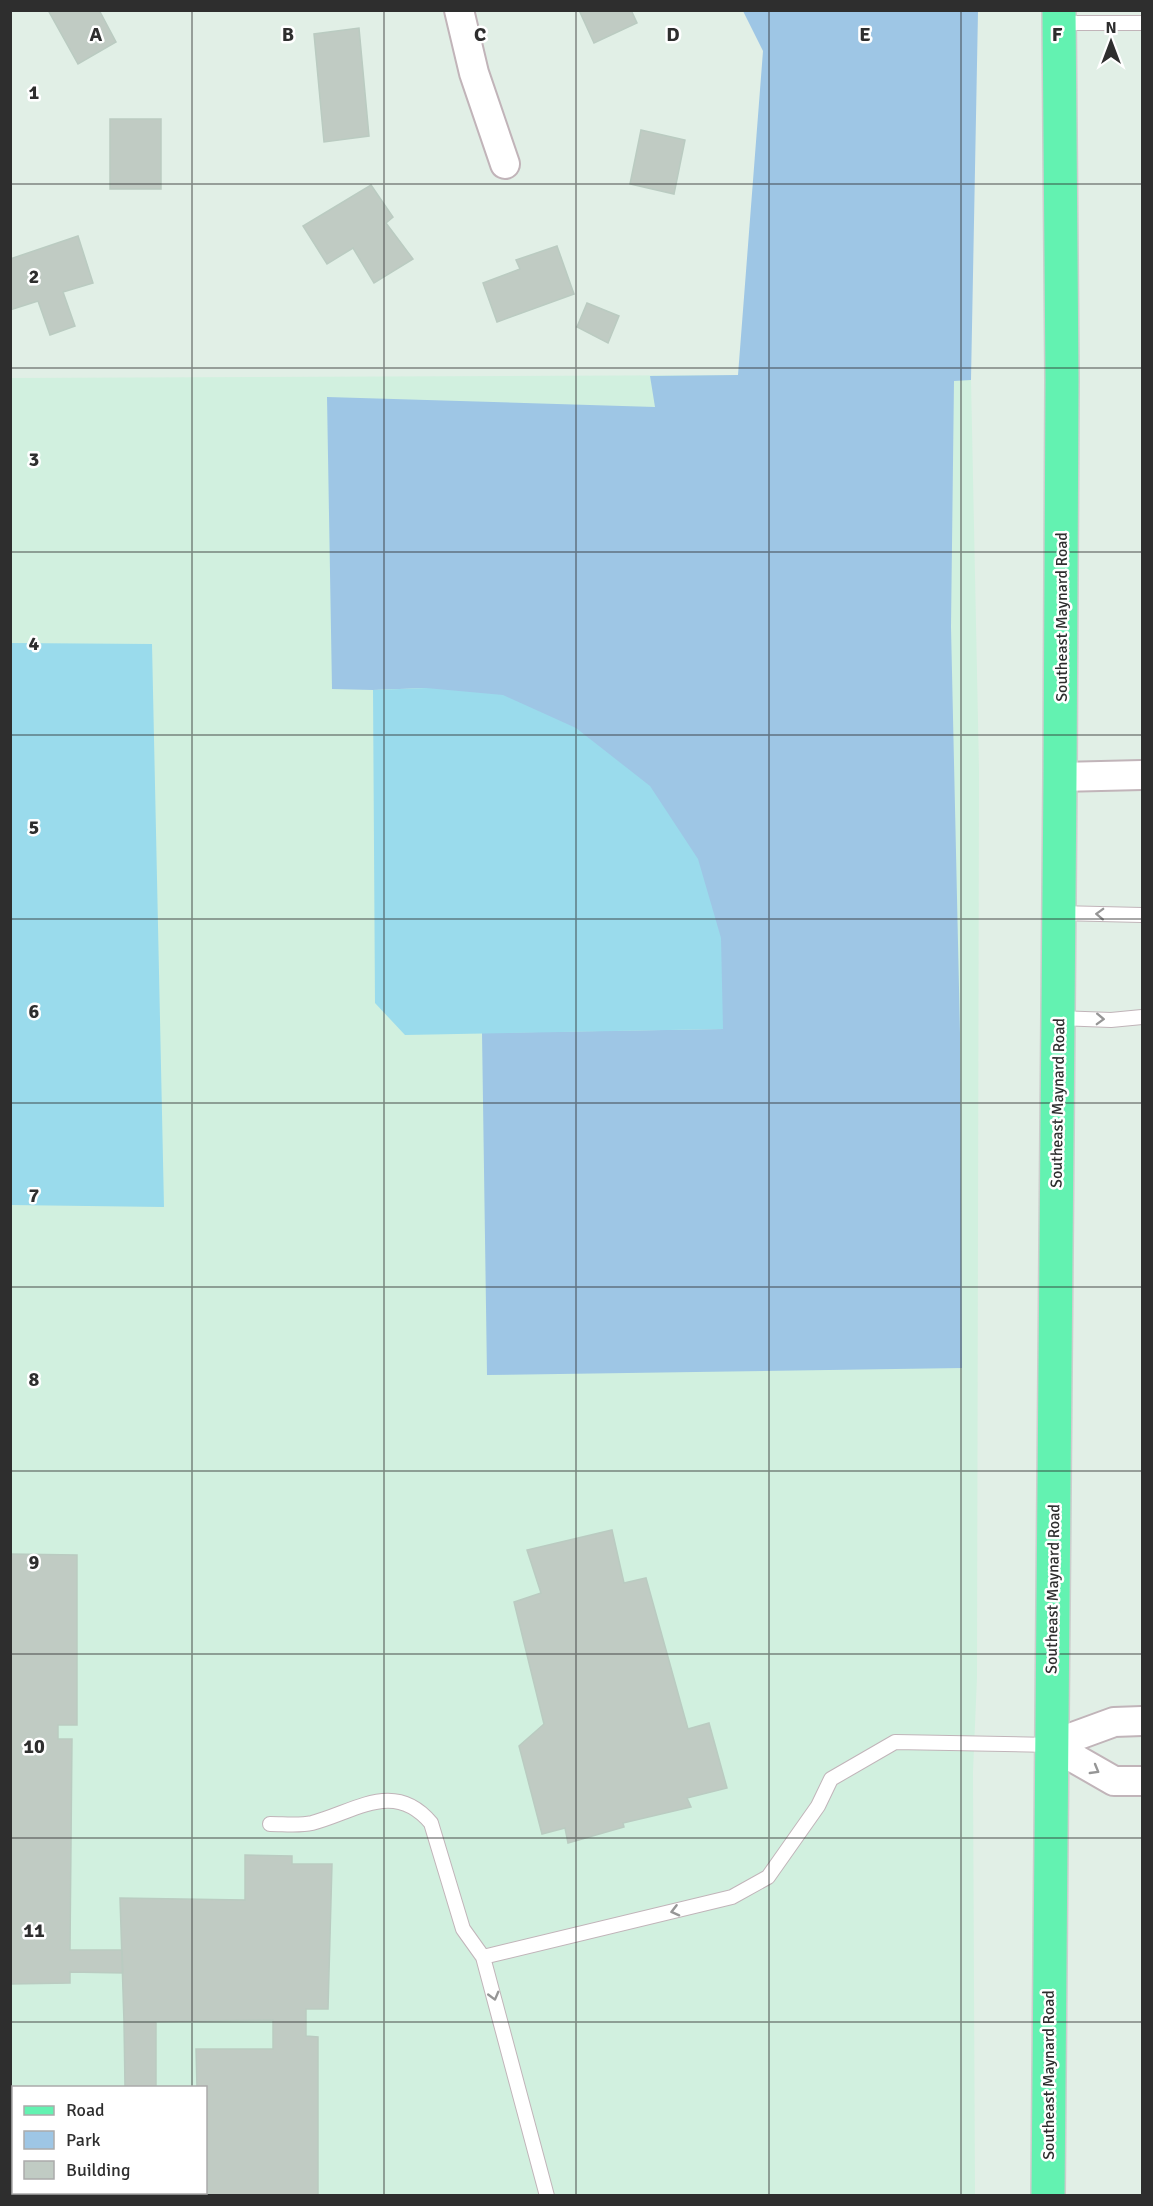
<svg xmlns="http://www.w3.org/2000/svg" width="1153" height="2206" font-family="Signika,sans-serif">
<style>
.education{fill:#d1f0df;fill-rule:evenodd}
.green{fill:#9ec6e5}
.pitch{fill:#9adbec}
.building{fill:#c0cbc3;stroke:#bacbc1;stroke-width:1.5}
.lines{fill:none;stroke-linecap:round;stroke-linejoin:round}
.service-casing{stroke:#c1b4b9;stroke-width:16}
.minor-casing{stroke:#c1b4b9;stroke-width:32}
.primary-casing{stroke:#cdcdcd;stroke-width:36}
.service{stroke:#fff;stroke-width:14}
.minor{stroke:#fff;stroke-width:28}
.primary{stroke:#63f2b1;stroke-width:33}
.oneway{stroke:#969696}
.grid{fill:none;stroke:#2e2e2e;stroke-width:1.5;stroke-opacity:0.55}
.labels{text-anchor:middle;stroke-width:5;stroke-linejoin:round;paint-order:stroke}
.street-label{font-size:16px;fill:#2e2e2e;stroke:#fff}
.grid-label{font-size:20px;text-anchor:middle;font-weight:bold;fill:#2e2e2e;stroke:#fff;stroke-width:5;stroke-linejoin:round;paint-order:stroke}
</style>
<rect width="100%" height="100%" fill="#e1efe6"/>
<path class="education" d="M738,375L971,380L979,770L977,1677L973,1771L975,2195H11L10,378ZM14,2088H206V2192H14Z"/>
<path class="green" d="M743,11H978L971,380L954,381L951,627L960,1033L962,1368L487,1375L482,1033L723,1029L426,688L373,690L332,689L327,397L655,407L650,376L738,375L763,51Z"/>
<path class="pitch" d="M11,643L152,644L164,1207L11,1205Z
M426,688L503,695L576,728L650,786L698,859L721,938L723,1029L405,1035L375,1003L373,690Z"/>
<path class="building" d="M48,10H99L116,42L78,64Z
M579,10H631L637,23L594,43Z
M359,28L369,136L324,142L314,34Z
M110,119H161V189H110Z
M641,130L685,140L674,194L630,184Z
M371,185L393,217L386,223L413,259L374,283L353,248L327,264L303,226Z
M78,236L93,283L63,292L75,326L50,335L38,301L10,310V259Z
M557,246L574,294L497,322L483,283L520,269L516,260Z
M587,303L619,316L608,343L577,327Z
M612,1530L624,1583L646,1578L688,1729L709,1723L727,1788L687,1798L691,1807L623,1823L624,1827L568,1843L565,1828L542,1834L519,1746L544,1724L514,1602L541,1593L527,1550Z
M10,1554L77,1555V1725H58V1739H72L70,1950H122L123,1973L70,1972V1983L10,1984Z
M245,1855L292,1856V1864H332L328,2009H306V2036L318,2037V2196H207L206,2088H197L196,2049H273V2020L124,2022L120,1898L245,1900Z
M124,2022H156V2088H125Z
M206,2172H207V2196H37V2192H206Z"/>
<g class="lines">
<g class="service-casing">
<path id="service" d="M1059,23H1142
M1058,913L1142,915
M1058,1018L1111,1020L1142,1017
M270,1824C284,1824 299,1826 312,1823C355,1812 394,1779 431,1823L463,1929L483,1957
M547,2196L483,1957L732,1897L768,1877L818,1806L831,1779L895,1742L1051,1745"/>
</g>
<g class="minor-casing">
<path id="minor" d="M459,10L474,73L505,164
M1060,777L1142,775
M1051,1745L1114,1781H1142
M1051,1745L1114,1722L1142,1721"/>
</g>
<g class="primary-casing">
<path id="primary" d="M1048,2196L1060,777L1062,380L1059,10"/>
</g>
<use href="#service" class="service"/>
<use href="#minor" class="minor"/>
<use href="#primary" class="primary"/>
</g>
<defs><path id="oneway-chevron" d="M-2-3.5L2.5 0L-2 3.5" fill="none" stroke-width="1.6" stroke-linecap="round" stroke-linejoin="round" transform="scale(1.5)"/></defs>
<g class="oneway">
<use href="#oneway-chevron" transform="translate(1100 914) rotate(-178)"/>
<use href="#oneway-chevron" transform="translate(1100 1019) rotate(2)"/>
<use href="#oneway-chevron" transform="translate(1095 1770) rotate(30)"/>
<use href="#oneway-chevron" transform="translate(675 1911) rotate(166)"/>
<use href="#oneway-chevron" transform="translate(494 1996) rotate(75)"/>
</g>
<path class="grid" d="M192,10V2088M384,10V2196M576,10V2196M769,10V2196M961,10V2196M10,184H1142M10,368H1142M10,552H1142M10,735H1142M10,919H1142M10,1103H1142M10,1287H1142M10,1471H1142M10,1654H1142M10,1838H1142M10,2022H1142M192,2192V2196"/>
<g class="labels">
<g class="street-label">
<text transform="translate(1061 617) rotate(-90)" y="6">Southeast Maynard Road</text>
<text transform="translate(1057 1103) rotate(-89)" y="6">Southeast Maynard Road</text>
<text transform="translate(1052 1589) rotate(-89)" y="6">Southeast Maynard Road</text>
<text transform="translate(1048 2075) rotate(-90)" y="6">Southeast Maynard Road</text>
</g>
</g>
<g class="grid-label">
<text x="96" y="41">A</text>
<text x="288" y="41">B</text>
<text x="480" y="41">C</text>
<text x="673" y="41">D</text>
<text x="865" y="41">E</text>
<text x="1057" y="41">F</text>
<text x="34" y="99">1</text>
<text x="34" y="283">2</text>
<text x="34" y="466">3</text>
<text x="34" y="650">4</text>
<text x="34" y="834">5</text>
<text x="34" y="1018">6</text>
<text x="34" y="1202">7</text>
<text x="34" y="1386">8</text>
<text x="34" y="1569">9</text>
<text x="34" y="1753">10</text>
<text x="34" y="1937">11</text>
</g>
<rect width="1153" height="2206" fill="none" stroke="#2e2e2e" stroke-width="24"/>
<rect x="12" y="2086" width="195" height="108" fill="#ffffff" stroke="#ababab" stroke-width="1.5"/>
<rect x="24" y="2106" width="30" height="9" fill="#63f2b1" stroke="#ababab" stroke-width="1.5"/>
<text x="66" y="2116" font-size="18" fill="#2e2e2e">Road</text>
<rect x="24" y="2131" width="30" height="18" fill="#9ec6e5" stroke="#ababab" stroke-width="1.5"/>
<text x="66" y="2146" font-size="18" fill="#2e2e2e">Park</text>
<rect x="24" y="2161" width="30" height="18" fill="#c0cbc3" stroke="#ababab" stroke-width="1.5"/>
<text x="66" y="2176" font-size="18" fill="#2e2e2e">Building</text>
<g transform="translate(1111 42)" stroke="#ffffff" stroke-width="4.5" paint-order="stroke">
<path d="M0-4.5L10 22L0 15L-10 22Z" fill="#2e2e2e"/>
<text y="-9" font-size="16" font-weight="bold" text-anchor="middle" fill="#2e2e2e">N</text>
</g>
</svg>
